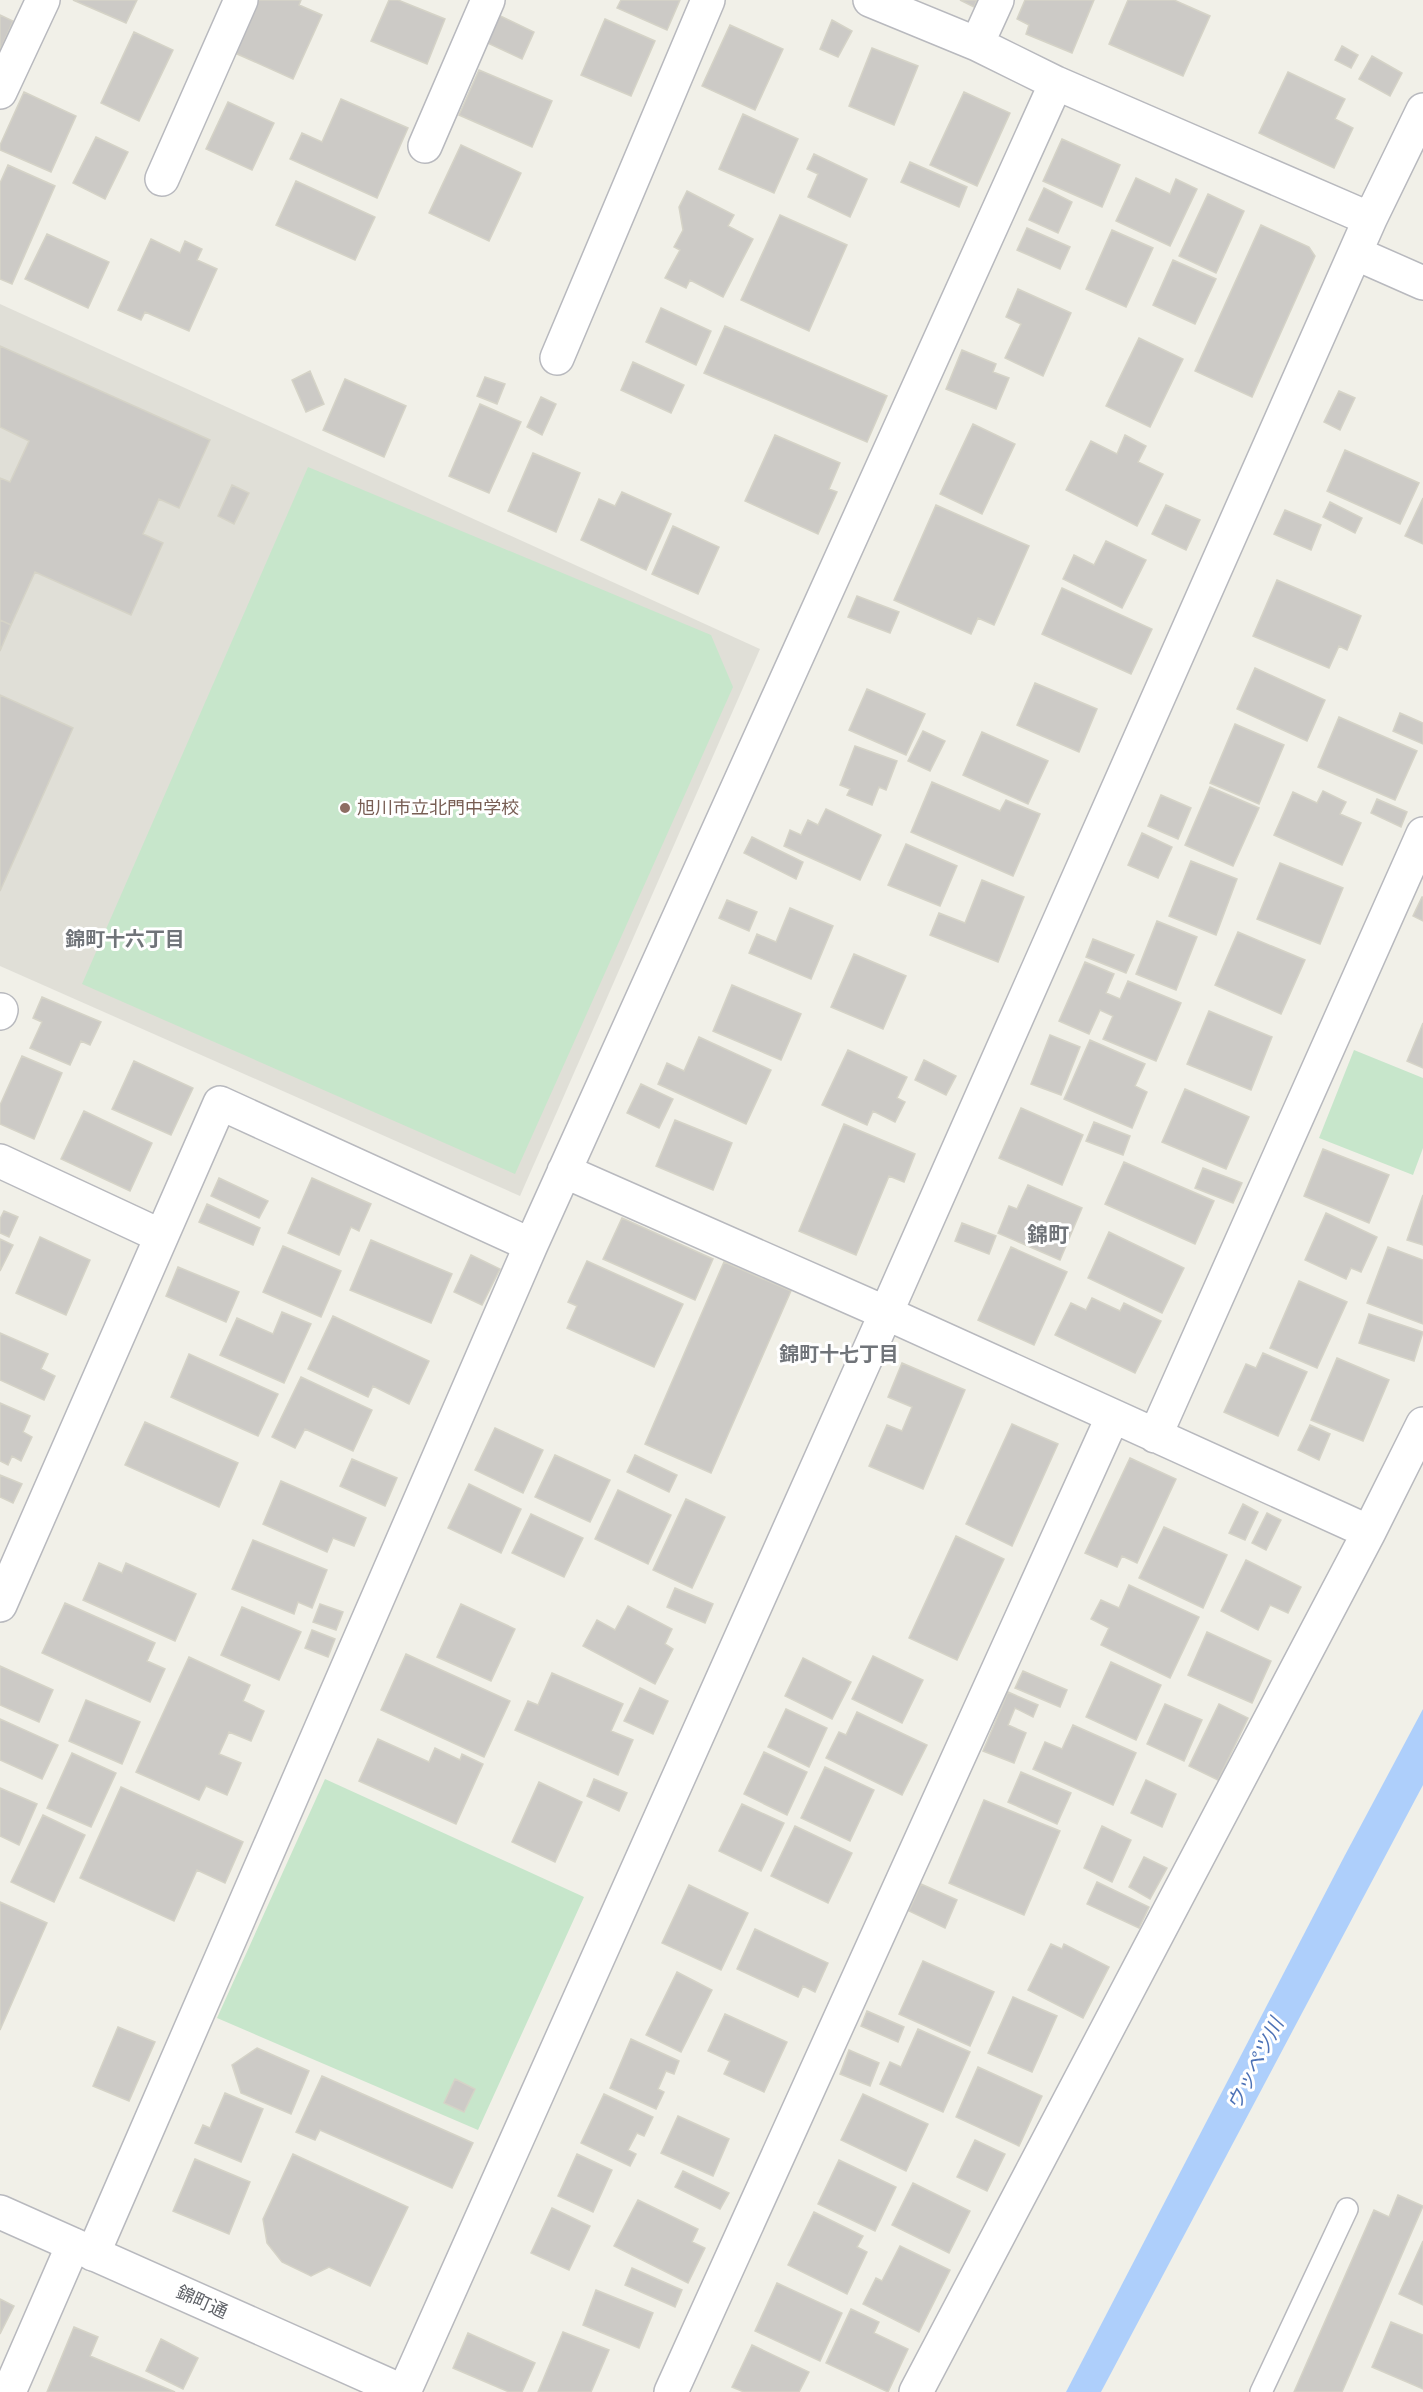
<svg xmlns="http://www.w3.org/2000/svg" width="1423" height="2392" font-family="Arial,'Noto Sans JP',sans-serif">
<style>
.education{fill:#e0dfd7}
.green{fill:#c7e6cb}
.water{fill:#aecffb}
.building{fill:#cccac6;stroke:#d5d3c7;stroke-width:1.5}
.lines{fill:none;stroke-linecap:round;stroke-linejoin:round}
.service-casing{stroke:#b8b9be;stroke-width:24}
.minor-casing{stroke:#b8b9be;stroke-width:36}
.tertiary-casing{stroke:#b8b9be;stroke-width:36}
.service{stroke:#fff;stroke-width:21}
.minor{stroke:#fff;stroke-width:33}
.tertiary{stroke:#fff;stroke-width:33}
.education-dot{fill:#8d6e63;stroke:#fff;stroke-width:2}
.labels{text-anchor:middle;stroke-width:6;stroke-linejoin:round;paint-order:stroke}
.education-label{font-size:18px;fill:#785e54;stroke:#fff;text-anchor:start}
.street-label{font-size:18px;fill:#5f6268;stroke:#fff}
.neighbourhood-label{font-size:20px;font-weight:bold;fill:#707479;stroke:#fff}
.water-label{font-size:20px;font-style:italic;fill:#4d72b6;stroke:#fff}
.quarter-label{font-size:21px;font-weight:bold;fill:#707479;stroke:#fff}
</style>
<rect width="100%" height="100%" fill="#f1f0e8"/>
<path class="education" d="M0,304L760,649L520,1196L0,966Z"/>
<path class="green" d="M308,467L711,635L733,687L515,1174L82,984Z
M1354,1050L1423,1078V1148L1413,1175L1319,1138Z
M325,1779L584,1897L478,2130L217,2018Z"/>
<path class="water" d="M1423,1709V1785L1101,2392H1066L1344,1857Z"/>
<path class="building" d="M73,0H137L126,23Z
M258,0H301L299,5L322,15L293,79L235,53Z
M389,0H398L445,19L427,64L371,41Z
M621,0H680L667,30L617,8Z
M960,0H977L974,7Z
M1025,0H1094L1072,53L1026,34L1029,25L1017,19Z
M1128,0H1174L1210,16L1183,76L1109,44Z
M492,12L534,32L522,59L479,39Z
M0,15L13,21L0,51Z
M605,19L655,41L631,96L581,75Z
M832,20L852,31L838,57L820,49Z
M730,25L783,49L755,110L702,86Z
M134,32L173,50L139,121L101,103Z
M1342,46L1358,55L1351,68L1335,60Z
M872,48L918,66L894,125L849,106Z
M1372,56L1402,73L1390,96L1359,79Z
M479,70L552,101L532,147L459,115Z
M1288,72L1345,99L1335,119L1353,128L1334,168L1259,133Z
M24,92L76,116L51,172L0,150V145Z
M964,92L1010,113L977,186L930,165Z
M341,99L408,128L377,198L290,159L302,133L322,142Z
M228,102L274,123L252,170L206,149Z
M743,114L798,139L774,193L719,169Z
M96,137L128,152L105,199L73,183Z
M1062,139L1120,165L1102,207L1043,181Z
M461,145L521,173L489,241L429,213Z
M814,154L867,179L850,217L808,197L818,174L807,169Z
M910,162L967,187L959,207L901,182Z
M8,165L55,186L12,284L0,279V183Z
M1136,178L1170,194L1176,179L1197,189L1170,246L1116,221Z
M296,181L375,217L355,260L276,225Z
M1044,188L1072,202L1058,233L1029,220Z
M687,191L734,215L728,226L753,239L723,297L690,280L686,288L665,278L680,250L674,247L683,230L679,207Z
M1208,194L1244,211L1216,273L1179,256Z
M780,215L847,245L809,331L741,300Z
M1261,225L1309,247L1315,256L1252,397L1195,371Z
M1027,228L1070,247L1060,269L1017,250Z
M1112,230L1153,248L1126,307L1086,289Z
M47,234L109,262L88,308L25,279Z
M151,239L180,253L185,241L202,249L197,260L217,269L189,331L145,312L141,320L118,310Z
M1173,260L1216,279L1195,324L1153,305Z
M1018,289L1071,313L1043,376L1005,358L1021,324L1006,317Z
M661,308L711,331L696,365L646,342Z
M725,326L887,396L867,442L704,373Z
M1139,338L1183,359L1150,427L1106,406Z
M0,346L210,440L179,508L159,499L143,534L163,543L131,615L35,572L11,625L0,620V478L10,482L29,441L0,427Z
M962,350L996,364L993,372L1009,378L996,409L946,389Z
M633,362L684,385L671,413L621,390Z
M310,371L324,404L306,412L292,380Z
M485,377L505,384L497,404L477,396Z
M345,379L406,406L384,457L323,430Z
M1339,391L1355,398L1340,430L1324,422Z
M541,397L556,404L542,435L527,427Z
M480,404L521,422L489,493L449,476Z
M973,424L1015,444L982,514L940,494Z
M775,435L840,463L829,489L837,492L818,534L745,501Z
M1125,435L1146,446L1138,462L1163,474L1137,526L1066,490L1091,441L1117,454Z
M1345,450L1419,483L1400,524L1327,491Z
M533,453L580,473L556,532L508,511Z
M232,485L249,493L234,524L218,516Z
M622,492L671,514L646,570L581,540L599,499L615,506Z
M1423,498V544L1405,536Z
M1330,502L1362,518L1355,533L1323,517Z
M936,505L1029,546L994,625L978,618L971,634L894,600Z
M1166,505L1200,520L1186,550L1152,534Z
M1285,510L1321,525L1311,550L1274,534Z
M673,526L719,547L698,594L652,574Z
M1106,541L1146,560L1122,608L1063,579L1074,555L1094,565Z
M1277,580L1361,616L1347,650L1339,646L1329,668L1253,636Z
M1062,588L1152,629L1131,674L1042,634Z
M857,596L899,612L890,633L848,617Z
M0,620L11,625L0,651Z
M1255,668L1325,700L1307,741L1237,709Z
M1035,683L1097,709L1079,752L1017,725Z
M867,689L925,714L906,755L849,730Z
M0,695L73,728L0,891Z
M1400,713L1423,723V744L1393,731Z
M1339,717L1417,751L1395,800L1318,767Z
M1235,724L1284,745L1259,804L1210,783Z
M923,731L945,741L930,771L908,761Z
M982,732L1048,761L1028,804L963,775Z
M855,746L897,761L886,790L879,787L872,805L847,795L850,789L840,785Z
M932,782L1000,811L1006,800L1040,814L1013,876L911,832Z
M1210,787L1259,808L1233,866L1185,845Z
M1323,791L1346,802L1340,814L1361,823L1342,865L1274,835L1293,792L1317,803Z
M1161,795L1191,808L1178,839L1148,826Z
M1377,799L1407,812L1401,827L1371,813Z
M826,809L881,835L860,880L784,846L790,830L801,835L808,820L818,825Z
M1142,833L1172,847L1158,878L1128,865Z
M752,837L803,862L796,879L744,853Z
M906,844L957,866L940,906L888,885Z
M1191,861L1237,879L1216,935L1169,916Z
M1280,863L1343,888L1320,944L1257,919Z
M982,880L1024,897L998,962L930,935L939,913L965,923Z
M1422,897H1423V921L1413,916Z
M727,900L757,912L749,931L719,918Z
M790,908L833,926L811,979L749,953L757,934L776,942Z
M1157,921L1197,937L1176,990L1136,974Z
M1238,932L1305,960L1281,1014L1215,985Z
M1093,939L1134,955L1126,973L1086,957Z
M854,954L906,976L883,1029L831,1007Z
M1085,962L1114,974L1106,993L1120,999L1128,981L1181,1003L1156,1061L1103,1039L1113,1016L1100,1010L1089,1034L1059,1021Z
M732,985L801,1014L781,1060L713,1031Z
M42,997L101,1022L90,1045L81,1041L70,1065L30,1048L42,1022L33,1018Z
M1209,1011L1272,1037L1251,1090L1187,1064Z
M1423,1023V1068L1407,1061Z
M1050,1035L1080,1047L1061,1095L1031,1084Z
M699,1037L771,1070L746,1124L658,1084L667,1063L684,1071Z
M1090,1040L1145,1064L1135,1086L1147,1092L1132,1128L1064,1099Z
M848,1050L907,1077L897,1098L905,1102L895,1122L873,1111L867,1125L822,1105Z
M22,1056L62,1073L34,1139L0,1124V1105Z
M924,1060L956,1076L946,1095L915,1080Z
M134,1061L193,1088L171,1135L112,1109Z
M641,1084L673,1099L659,1128L627,1113Z
M1185,1089L1249,1117L1226,1169L1162,1142Z
M1021,1108L1083,1135L1062,1185L999,1158Z
M84,1111L152,1143L130,1191L61,1159Z
M675,1120L732,1143L713,1190L656,1166Z
M1094,1122L1130,1136L1123,1155L1086,1141Z
M844,1124L915,1154L904,1182L889,1176L856,1255L799,1231Z
M1323,1149L1389,1175L1369,1223L1304,1196Z
M1124,1162L1214,1201L1195,1244L1105,1204Z
M1203,1168L1242,1183L1233,1203L1195,1188Z
M219,1178L268,1201L259,1218L211,1196Z
M312,1178L371,1204L359,1231L351,1227L339,1255L288,1233Z
M1028,1185L1082,1208L1060,1260L998,1233L1009,1206L1017,1209Z
M1423,1195V1245L1407,1240Z
M207,1204L260,1228L253,1245L199,1222Z
M4,1211L18,1217L9,1237L0,1233V1219Z
M1326,1213L1377,1237L1361,1272L1351,1268L1346,1279L1305,1260Z
M622,1218L713,1259L695,1300L603,1259Z
M962,1223L996,1236L989,1254L955,1241Z
M1109,1232L1184,1268L1162,1313L1088,1278Z
M40,1237L90,1260L66,1315L16,1293Z
M0,1239L13,1245L0,1271Z
M371,1240L452,1274L431,1323L350,1290Z
M283,1246L341,1271L321,1317L263,1292Z
M1011,1247L1067,1272L1034,1345L978,1320Z
M1388,1247L1423,1260V1324L1367,1303Z
M471,1255L500,1269L482,1305L454,1292Z
M587,1261L683,1304L654,1367L567,1328L577,1306L568,1302Z
M724,1262L791,1291L711,1473L645,1444Z
M178,1267L239,1292L226,1322L166,1296Z
M1299,1281L1347,1302L1317,1368L1270,1348Z
M1092,1298L1120,1311L1124,1303L1161,1321L1135,1373L1055,1335L1071,1303L1086,1310Z
M282,1312L311,1324L284,1383L220,1355L237,1318L273,1334Z
M1369,1314L1423,1332L1414,1361L1359,1343Z
M333,1316L429,1361L409,1404L373,1386L368,1397L308,1369Z
M0,1333L48,1354L41,1369L55,1376L44,1400L0,1380Z
M1263,1353L1307,1372L1278,1436L1224,1412L1246,1364L1256,1368Z
M189,1354L278,1394L258,1436L171,1397Z
M1337,1358L1389,1380L1363,1441L1311,1420Z
M902,1363L965,1390L923,1489L869,1466L887,1425L902,1431L912,1407L888,1397Z
M301,1377L372,1410L353,1451L305,1429L295,1448L272,1437Z
M0,1403L30,1416L23,1432L32,1437L21,1461L12,1456L8,1465L0,1461Z
M145,1422L238,1463L219,1507L125,1465Z
M1012,1424L1058,1444L1012,1546L966,1524Z
M1310,1425L1330,1434L1319,1460L1298,1450Z
M495,1428L543,1450L523,1493L475,1470Z
M555,1455L610,1480L590,1522L535,1497Z
M635,1455L677,1475L669,1492L627,1472Z
M1130,1458L1176,1479L1137,1563L1122,1556L1117,1567L1085,1553Z
M352,1459L397,1478L385,1506L340,1486Z
M0,1475L22,1484L13,1503L0,1497Z
M281,1481L366,1518L354,1546L333,1538L327,1552L263,1524Z
M469,1484L521,1509L501,1553L448,1528Z
M618,1490L671,1515L648,1564L595,1539Z
M686,1499L725,1517L692,1588L653,1570Z
M1243,1504L1258,1512L1245,1540L1229,1533Z
M1267,1513L1281,1520L1266,1550L1252,1543Z
M531,1514L583,1538L564,1577L512,1553Z
M1164,1527L1227,1555L1203,1608L1139,1578Z
M956,1536L1004,1559L957,1660L909,1638Z
M253,1540L327,1570L312,1608L298,1602L294,1614L232,1589Z
M1246,1560L1301,1587L1288,1613L1270,1605L1258,1630L1221,1611Z
M99,1563L122,1573L126,1563L196,1594L175,1641L83,1600Z
M1129,1585L1199,1617L1170,1678L1101,1645L1109,1628L1091,1619L1101,1600L1119,1608Z
M675,1588L713,1604L705,1623L667,1607Z
M65,1603L155,1643L147,1661L165,1669L150,1702L42,1653Z
M320,1604L343,1612L336,1630L313,1622Z
M461,1604L515,1629L491,1681L437,1657Z
M628,1606L672,1629L665,1644L673,1649L655,1684L583,1646L597,1620L615,1630Z
M242,1607L301,1632L279,1680L221,1655Z
M312,1630L335,1639L328,1657L305,1648Z
M1207,1632L1271,1661L1252,1703L1188,1675Z
M406,1654L510,1701L484,1757L381,1710Z
M873,1656L923,1680L902,1723L852,1699Z
M189,1657L250,1685L243,1701L264,1711L251,1741L229,1732L219,1754L241,1763L227,1795L206,1786L199,1800L136,1772Z
M803,1658L851,1682L832,1719L785,1696Z
M1111,1662L1161,1685L1136,1740L1086,1717Z
M0,1666L53,1690L39,1722L0,1705Z
M1023,1671L1067,1690L1060,1707L1015,1688Z
M552,1673L623,1704L611,1731L633,1740L618,1775L515,1730L528,1701L538,1705Z
M640,1688L668,1701L653,1734L624,1721Z
M1008,1692L1038,1705L1033,1717L1015,1708L1008,1725L1026,1733L1014,1763L983,1751Z
M86,1700L140,1722L122,1764L69,1741Z
M1165,1704L1202,1720L1184,1761L1147,1744Z
M1219,1704L1248,1718L1218,1780L1189,1766Z
M786,1709L827,1728L809,1767L768,1747Z
M857,1712L927,1745L902,1795L826,1758L839,1732L846,1735Z
M0,1719L58,1745L42,1779L0,1760Z
M1073,1725L1136,1753L1113,1805L1033,1769L1045,1742L1062,1749Z
M378,1739L429,1762L435,1748L460,1760L462,1754L483,1764L456,1824L359,1781Z
M764,1752L807,1772L787,1815L744,1794Z
M72,1753L116,1773L91,1827L47,1808Z
M825,1767L874,1790L850,1841L801,1818Z
M1021,1772L1071,1793L1057,1824L1008,1802Z
M594,1779L627,1793L619,1811L587,1796Z
M1146,1780L1176,1794L1162,1827L1131,1813Z
M539,1782L582,1802L555,1862L512,1842Z
M121,1787L243,1842L225,1883L197,1870L174,1921L80,1878Z
M0,1788L37,1804L19,1845L0,1836Z
M984,1800L1060,1831L1024,1915L949,1883Z
M742,1804L784,1823L761,1871L719,1851Z
M43,1815L85,1835L54,1902L11,1882Z
M795,1826L852,1853L828,1903L771,1876Z
M1102,1826L1131,1840L1112,1882L1084,1868Z
M1144,1857L1167,1868L1150,1899L1129,1887Z
M1097,1882L1149,1907L1139,1928L1087,1904Z
M921,1884L957,1900L945,1928L909,1911Z
M689,1885L748,1913L721,1970L662,1943Z
M0,1902L47,1923L0,2030Z
M755,1929L828,1963L815,1992L803,1986L798,1997L737,1969Z
M1051,1944L1062,1949L1064,1944L1109,1967L1083,2018L1028,1990Z
M923,1961L994,1992L970,2046L899,2014Z
M677,1972L712,1990L681,2052L646,2035Z
M1013,1997L1057,2016L1032,2072L988,2053Z
M867,2011L904,2027L898,2042L861,2026Z
M725,2014L787,2042L764,2092L724,2074L730,2061L708,2051Z
M118,2027L155,2042L129,2101L93,2086Z
M918,2029L970,2052L943,2112L880,2084L890,2062L901,2067Z
M631,2039L679,2061L674,2074L666,2071L658,2089L664,2092L656,2109L610,2088Z
M257,2048L309,2071L291,2114L241,2093L232,2065Z
M849,2050L879,2063L870,2086L840,2074Z
M978,2067L1042,2096L1019,2146L956,2117Z
M322,2076L473,2143L452,2188L320,2130L315,2140L296,2132Z
M455,2079L475,2089L464,2112L444,2103Z
M225,2093L263,2109L241,2162L195,2143L203,2125L210,2128Z
M604,2094L653,2117L644,2136L637,2133L628,2150L636,2154L630,2166L581,2143Z
M863,2094L928,2124L906,2171L841,2140Z
M678,2116L729,2139L713,2176L661,2153Z
M975,2140L1005,2154L987,2191L957,2177Z
M293,2154L408,2207L370,2286L329,2267L311,2276L282,2262L267,2243L263,2219Z
M577,2154L612,2170L593,2212L558,2196Z
M195,2159L250,2182L229,2234L173,2211Z
M839,2160L896,2187L875,2231L818,2204Z
M683,2171L729,2193L720,2209L675,2187Z
M913,2183L970,2211L949,2253L892,2225Z
M1398,2195L1423,2206L1342,2392H1294L1374,2210L1389,2217Z
M638,2200L698,2229L692,2242L705,2248L688,2283L614,2246Z
M552,2208L590,2226L569,2270L531,2253Z
M814,2212L863,2236L857,2247L867,2252L847,2294L788,2265Z
M1423,2241V2305L1399,2294Z
M900,2246L950,2270L919,2332L863,2304L876,2278L882,2281Z
M632,2268L682,2290L675,2307L625,2285Z
M777,2283L842,2313L820,2361L755,2331Z
M596,2290L653,2313L639,2348L583,2325Z
M0,2299L14,2306L0,2334Z
M851,2309L879,2322L874,2333L908,2349L888,2392L826,2363Z
M1391,2322L1423,2335V2389L1372,2367Z
M74,2327L98,2337L90,2356L175,2392H47Z
M563,2332L609,2350L591,2392H538Z
M468,2333L535,2363L522,2392H509L453,2368Z
M161,2339L198,2358L183,2389L146,2371Z
M752,2345L809,2372L799,2392H744L732,2387Z"/>
<g class="lines">
<g class="service-casing">
<path id="service" d="M1261,2392L1347,2209"/>
</g>
<g class="minor-casing">
<path id="minor" d="M870,0L977,44L1056,83L1370,219
M977,44L997,0
M0,92L43,0
M425,146L488,0
M162,179L241,0
M1355,253L1423,283
M557,358L708,0
M0,1013L1,1010
M0,1161L161,1236
M564,1171L886,1313L1369,1532
M1155,1436L1423,834
M0,1605L220,1103L531,1245
M93,2254L531,1245L1056,83
M9,2392L73,2245
M404,2392L886,1313L1370,219L1423,110
M671,2392L1113,1416
M916,2392L1369,1532L1423,1424"/>
</g>
<g class="tertiary-casing">
<path id="tertiary" d="M0,2212L404,2392"/>
</g>
<use href="#service" class="service"/>
<use href="#minor" class="minor"/>
<use href="#tertiary" class="tertiary"/>
</g>
<circle class="education-dot" cx="345" cy="808" r="6"/>
<g class="labels">
<g class="education-label">
<text x="357" y="814">旭川市立北門中学校</text>
</g>
<g class="street-label">
<text transform="translate(202 2302) rotate(24)" y="6">錦町通</text>
</g>
<g class="neighbourhood-label">
<text x="125" y="946">錦町十六丁目</text>
<text x="839" y="1361">錦町十七丁目</text>
</g>
<g class="water-label">
<text transform="translate(1255 2064) rotate(-63)" y="7">ウッペツ川</text>
</g>
<g class="quarter-label">
<text x="1048" y="1242">錦町</text>
</g>
</g>
</svg>
